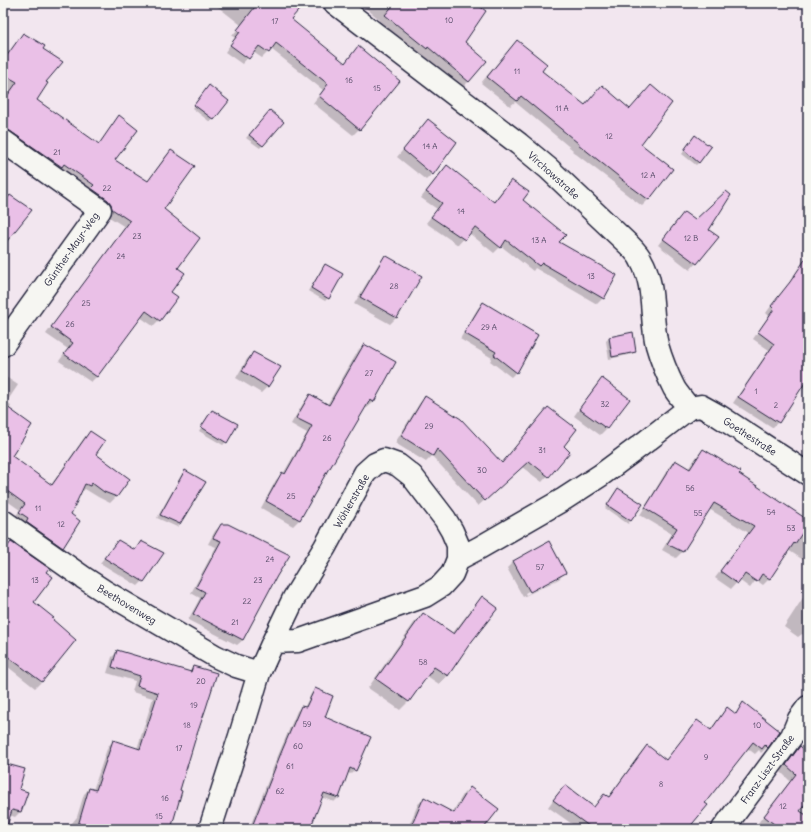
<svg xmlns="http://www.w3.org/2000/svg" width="811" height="832" font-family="Delius,sans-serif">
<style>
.shadow{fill:#0003;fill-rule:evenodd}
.building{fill:#eac0e7;stroke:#22223b}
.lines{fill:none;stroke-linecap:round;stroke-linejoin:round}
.street-casing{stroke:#22223b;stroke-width:25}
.street{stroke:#f6f6f2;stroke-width:22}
.labels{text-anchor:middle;stroke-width:3;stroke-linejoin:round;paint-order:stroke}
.number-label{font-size:8px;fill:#544a66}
.street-label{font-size:10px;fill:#22223b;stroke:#f6f6f2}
</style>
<rect width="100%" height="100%" fill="#f2e6ef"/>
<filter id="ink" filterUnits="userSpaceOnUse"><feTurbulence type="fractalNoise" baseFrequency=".025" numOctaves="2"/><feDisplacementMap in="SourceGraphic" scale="8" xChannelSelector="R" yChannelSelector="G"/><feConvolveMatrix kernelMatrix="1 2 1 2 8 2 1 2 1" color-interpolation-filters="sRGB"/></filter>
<g filter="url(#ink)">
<path class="shadow" d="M213,3H303L290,20L344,63L358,48L359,129L353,135L313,103L323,90L271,49L262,58L253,52L242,64L225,52L235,38L232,36L241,25Z
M360,3H474L464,42L469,81L462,88L421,53L419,55L379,22L380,20Z
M17,44L45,82L35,100L98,145L114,123L120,117L114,160L147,182L165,157L171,151L162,209L177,268L170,292L159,320L153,326L140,317L97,376L91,382L59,361L68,349L46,334L125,227L106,215L3,136V60L11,50Z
M511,47L585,106L602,86L629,110L639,144L672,169L648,200L642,206L617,187L618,186L572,151L573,150L515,102L510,106L481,83Z
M206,90L213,119L210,122L192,108Z
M267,114L283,123L260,148L246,138Z
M422,127L432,174L426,180L397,157Z
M693,139L699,162L696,165L682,154Z
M447,166L493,202L505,187L511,181L521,200L558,242L603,298L597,304L535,268L533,271L501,246L494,253L469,233L458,245L426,223L437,209L421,198L441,172Z
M3,191L30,210L3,236Z
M684,213L717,237L696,263L690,270L658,245L678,219Z
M385,256L421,277L396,318L390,324L354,304L379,263Z
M326,265L328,298L325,301L308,291L323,268Z
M785,290L808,304V391L801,386L778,422L772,428L733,403L769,350L753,339L769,316L766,313L779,295Z
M483,303L516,372L511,377L490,361L492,358L460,339L478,308Z
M609,338L635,352L632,354L609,359L606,341Z
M364,345L395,363L374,402L367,408L365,407L329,468L326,471L299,520L293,526L261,508L276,480L282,474H283L307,433L291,424L304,402L311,396L327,405L358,351Z
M254,353L279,367L267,387L261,393L236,378L247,359Z
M3,375L18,385L6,403L11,406L9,410L11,457L51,485L84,438L90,432L94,454L116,497L110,503L98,497L85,489L83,491L81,490L69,514L62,547L56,553L14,518L20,510L3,498Z
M603,379L629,399L606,429L600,435L574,416L596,385Z
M425,397L501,464L542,414L548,408L562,446L569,452L542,482L522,467L478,506L432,456L426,462L395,443L419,404Z
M212,411L226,442L223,445L199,431L209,414Z
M703,450L738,475L808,521V563L788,550L769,579L763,585L756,580L750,588L739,580L731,589L715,578L749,533L709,509L682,552L676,558L662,550L672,534L640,515L669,467L675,461L688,469L697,456Z
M185,471L180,524L177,527L157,518L182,474Z
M615,492L641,504L630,521L628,524L605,508Z
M221,525L276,576L243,640L237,645L188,620L200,598L191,593L216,547L208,544L215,531Z
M118,541L134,550L141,542L143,581L138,586L100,563Z
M11,543L33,602L74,640L41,682L35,688L3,663V655L21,632L3,620V551Z
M513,562L565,572L559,579L523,597L507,568ZM559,575V578L526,595L525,593Z
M808,590V638L802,634L798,637L784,627Z
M482,597L469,644L448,675L439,684L427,676L408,702L400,710L368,688L414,623L423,614L452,634L474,606Z
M118,651L188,673L194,667L179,791L169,829H70L72,823L77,817L84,794L89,789L93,790L108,746L114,741L137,749L153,698L132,692L135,681L107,673L112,657Z
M315,690L323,717L355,770L351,774L348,773L338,798L334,802L321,797L309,829H249L277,758L297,711L301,707L304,708L311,694Z
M744,704L767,747L761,753L759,750L755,754L747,748L703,803L687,829H579L548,807L559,792L565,786L594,808L608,798L641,752L647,746L666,761L691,727L697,721L710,730L722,714L728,708L735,714L738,710Z
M800,748L804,751L805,750L808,752V799L799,811L808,818V829H757L760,824L758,823L790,781L781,772L794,754Z
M3,764L18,790L27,793L20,812L15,817L3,813Z
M470,788L481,829H410L408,828L418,804L424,799L452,813L464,793Z"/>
<path class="building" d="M258,3H305L291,19L345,63L358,46L400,81L360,130L319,96L328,84L276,43L269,53L259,46L249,59L230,45L240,32L237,30Z
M395,3H475L486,11L465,42L487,61L469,82L428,47L427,49L385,15Z
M23,33L45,46L43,49L63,62L46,82L48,83L37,100L99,144L119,115L138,130L115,160L148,181L171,150L195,166L164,209L200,238L178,268L185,273L171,292L178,297L160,321L146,311L97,377L64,354L73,343L51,327L130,221L112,209L111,204L108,200L91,188L94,185L64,164L62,167L10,131L3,129V102L17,82L3,74V61Z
M517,40L547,64L542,71L585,105L602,85L630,109L651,85L672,103L641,144L673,169L649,200L622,180H623L578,144V143L521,96L517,101L487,77Z
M209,85L229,101L214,120L194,105Z
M270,110L284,122L263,146L249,135Z
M428,119L457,142L433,175L403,150Z
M695,135L711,147L699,163L684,150Z
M447,165L494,202L511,180L529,192L523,200L566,235L559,242L617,275L604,299L542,263L539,266L506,240L501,248L475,227L465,240L431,217L442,203L426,192Z
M726,191L731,195L709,230L719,237L697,264L663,239L684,212L695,220Z
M10,195L32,210L3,246V204Z
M385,255L422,276L397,318L360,297Z
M808,255V378L779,423L738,397L774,344L758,332L774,309L771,306L790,282Z
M325,264L343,274L329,299L311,288Z
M483,302L538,335L517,373L494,355L496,352L464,333Z
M633,332L636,352L612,357L609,337Z
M364,344L396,362L374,402L370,400L330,468H329L300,520L266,501L282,472L285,474L312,426L296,418L310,394L329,405Z
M253,352L281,367L268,387L242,371Z
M602,378L630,399L607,429L579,409Z
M425,396L461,419L502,463L548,407L577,429L564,446L570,452L549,477L529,461L485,501L437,449L433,456L401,436Z
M3,404L32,425L12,456L52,485L90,431L105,441L96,454L130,479L117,497L104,492L92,483L90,486L85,484L71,514L80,521L63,548L26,522L28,518L19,512L25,504L3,488Z
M212,410L238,424L227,443L201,427Z
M703,449L741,472L739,474L808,520V524L795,544L794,543L770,579L762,574L757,582L745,574L738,584L720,571L754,526L714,503L683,552L667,544L677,528L645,508L675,460L690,469Z
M185,470L206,482L180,524L160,515Z
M618,488L643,504L631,521L607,505Z
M221,524H228L290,555L277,576L243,640L193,614L205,592L196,587L221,541L213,538Z
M118,540L135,550L141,541L164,553L144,582L104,558Z
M549,541L566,573L530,592L513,561Z
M11,542L49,568L46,572L53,577L34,602L54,618L52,619L76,640L42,682L3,653V552Z
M482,596L498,608L469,645L448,676L434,667L409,702L376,679L423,613L454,634Z
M117,650L191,672L193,666L217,673L206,708L195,740L180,790L182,791L171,829H77L89,788L96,790L113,740L140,749L158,693L137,686L140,676L112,667Z
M315,688L333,696L325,717L371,737L356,771L350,768L339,798L324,793L310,829H251L281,753L301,706L306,707Z
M743,702L780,731L768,748L765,745L762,749L753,742L705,803L708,805L688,829H593L553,800L565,785L594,807L604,794L609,797L647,745L666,760L697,720L711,730L727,707L736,714Z
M800,746L808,753V800L800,811L808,816V829H780L764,816L796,774L786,765Z
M3,763L25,769L19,789L28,792L21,812L12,810L7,826H3Z
M470,787L499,809L484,828L486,829H410L424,797L454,813Z"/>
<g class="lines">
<g class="street-casing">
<path id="street" d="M335,3L519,144L549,169L630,246C634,250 639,255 641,260C656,286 650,317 657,345C661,359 667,374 674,388C678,395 684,401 689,408
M3,141L100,210L3,345
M689,408L701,406L719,416L808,474
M3,521L84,578L104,591L215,656L236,666L259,673
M458,559L479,548L564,499L601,475L644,443L689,408
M210,829L240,736L259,673L273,642L294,598L325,547L365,473L375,464L384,460L398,465L412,476L445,519L452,531L458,545V559L452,574L441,586L425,596L298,641L273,642
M723,829L792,736L799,719L808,707"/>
</g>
<use href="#street" class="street"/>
</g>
</g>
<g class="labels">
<g class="number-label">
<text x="449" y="23">10</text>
<text x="275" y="24">17</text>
<text x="517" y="74">11</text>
<text x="349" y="83">16</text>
<text x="377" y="91">15</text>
<text x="562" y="111">11 A</text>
<text x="609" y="139">12</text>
<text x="430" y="149">14 A</text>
<text x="57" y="155">21</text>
<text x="648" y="178">12 A</text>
<text x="107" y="191">22</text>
<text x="461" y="214">14</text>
<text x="137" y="239">23</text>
<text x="691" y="241">12 B</text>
<text x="539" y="243">13 A</text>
<text x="121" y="259">24</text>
<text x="591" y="279">13</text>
<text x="394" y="289">28</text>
<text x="86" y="306">25</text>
<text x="70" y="327">26</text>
<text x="489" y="330">29 A</text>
<text x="369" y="376">27</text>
<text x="756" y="394">1</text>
<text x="605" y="407">32</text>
<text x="776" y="408">2</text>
<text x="429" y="429">29</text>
<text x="327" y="441">26</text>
<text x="542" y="453">31</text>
<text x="482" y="473">30</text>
<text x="690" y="491">56</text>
<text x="291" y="499">25</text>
<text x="38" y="511">11</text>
<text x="771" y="515">54</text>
<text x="698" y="516">55</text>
<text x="61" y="527">12</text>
<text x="791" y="531">53</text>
<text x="270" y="562">24</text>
<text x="540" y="570">57</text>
<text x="35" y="583">13</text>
<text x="258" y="583">23</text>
<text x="247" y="604">22</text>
<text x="235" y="625">21</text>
<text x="423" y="665">58</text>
<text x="201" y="684">20</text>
<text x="194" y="708">19</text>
<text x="307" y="727">59</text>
<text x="187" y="728">18</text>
<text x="757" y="728">10</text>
<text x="298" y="749">60</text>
<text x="179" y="751">17</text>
<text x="706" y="760">9</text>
<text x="290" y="769">61</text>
<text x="661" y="787">8</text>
<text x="280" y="794">62</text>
<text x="165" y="801">16</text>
<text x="783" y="809">12</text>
<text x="159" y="819">15</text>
</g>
<g class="street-label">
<text transform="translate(554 175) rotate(42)" y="4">Virchowstraße</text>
<text transform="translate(71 249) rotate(-55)" y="4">Günther-Mayr-Weg</text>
<text transform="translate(750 436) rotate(33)" y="4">Goethestraße</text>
<text transform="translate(351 501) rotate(-60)" y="4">Wöhlerstraße</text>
<text transform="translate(127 604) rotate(31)" y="4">Beethovenweg</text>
<text transform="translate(767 769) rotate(-54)" y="4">Franz-Liszt-Straße</text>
</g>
</g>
<rect width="811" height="832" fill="none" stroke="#f6f6f2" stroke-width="16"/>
<rect x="8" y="8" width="795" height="816" fill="none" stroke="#22223b" stroke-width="1.5" filter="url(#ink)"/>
</svg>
